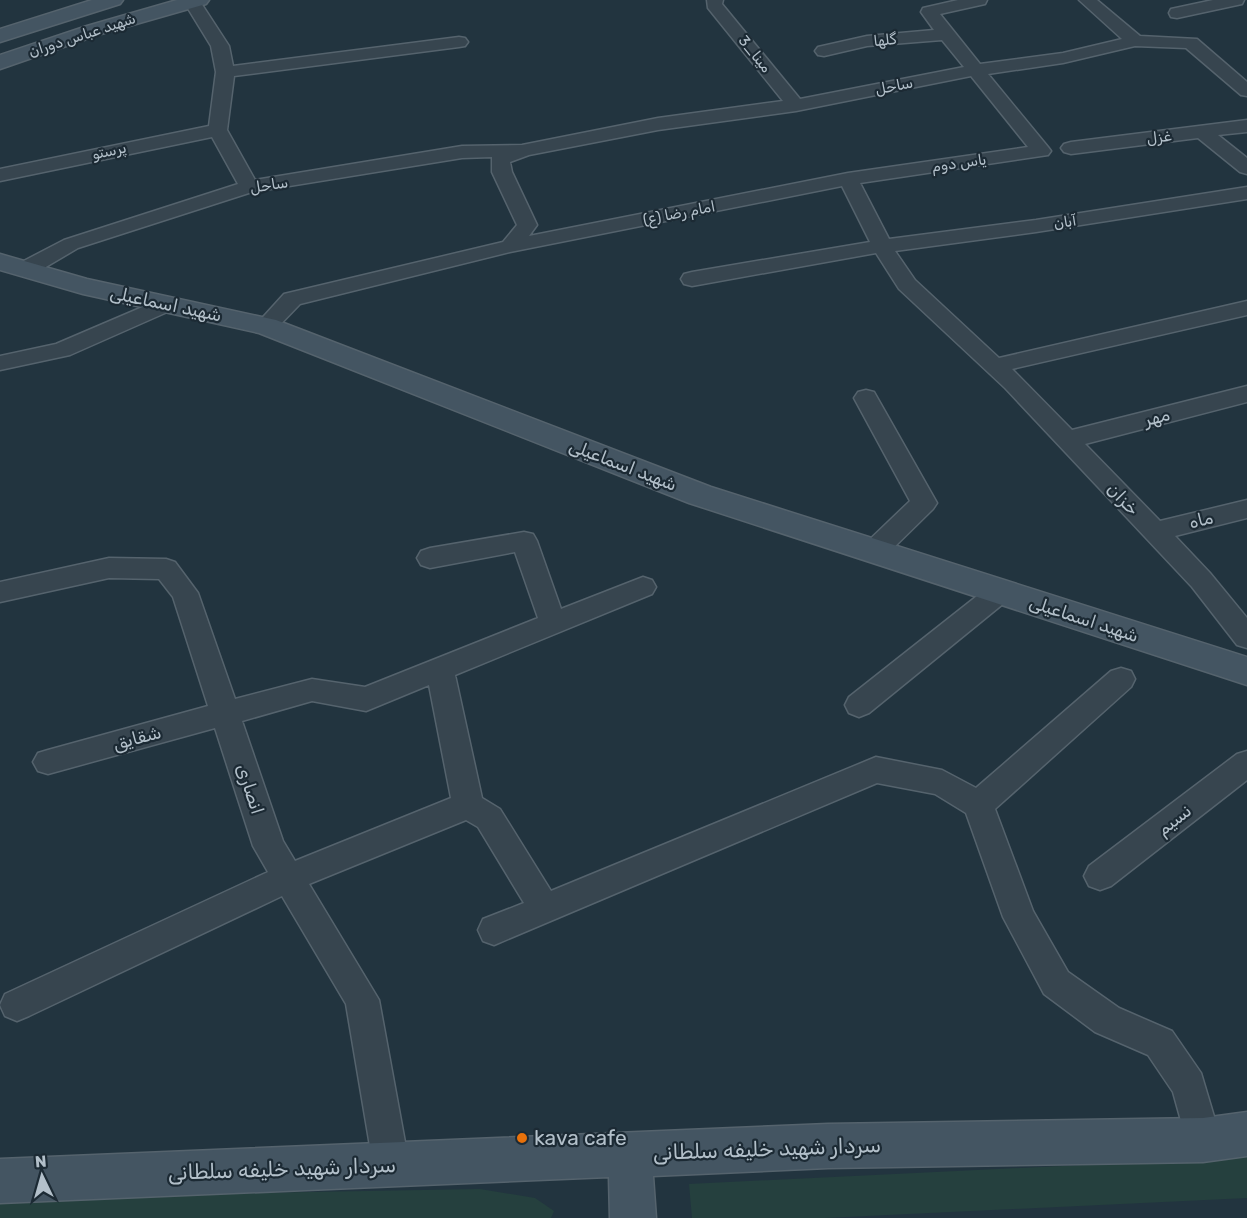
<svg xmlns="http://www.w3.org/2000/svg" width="1247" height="1218" font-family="Rubik,Vazirmatn,sans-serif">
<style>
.green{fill:#25403e}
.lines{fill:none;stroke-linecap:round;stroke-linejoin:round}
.street-casing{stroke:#55636d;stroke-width:3}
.secondary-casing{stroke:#55636d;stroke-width:3}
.street{fill:#37454f;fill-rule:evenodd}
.secondary{fill:#445562;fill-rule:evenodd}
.food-dot{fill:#e8710a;stroke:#1c2a34;stroke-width:2}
.labels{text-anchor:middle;stroke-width:4.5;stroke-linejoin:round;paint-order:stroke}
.far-street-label{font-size:15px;fill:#b3c0ca;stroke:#1c2a34}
.street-label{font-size:18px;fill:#b3c0ca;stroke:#1c2a34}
.near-poi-label{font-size:21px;fill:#b3c0ca;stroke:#1c2a34;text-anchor:start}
.near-street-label{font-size:21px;fill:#b3c0ca;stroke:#1c2a34}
</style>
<rect width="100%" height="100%" fill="#22343f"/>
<path class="green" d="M1247,1157V1198L825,1218H692L689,1184Z
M480,1189L535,1198L554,1211L551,1218H0V1202L197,1194Z"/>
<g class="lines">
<g class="street-casing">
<path id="street" d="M185,0H199L229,46L233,66L459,37L465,38L468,42L465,46L459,47L234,76L227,130L255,180L462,146L522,145L658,118L783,101L708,8L707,0H723L722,4L800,99L964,67L942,40L867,46L824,56L818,55L815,51L818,47L867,36L934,30L921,12L923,8L958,0H987L985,4L940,14L980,64L1063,53L1122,39L1079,0H1097L1140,36L1197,39L1247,82V96L1241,95L1186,48L1135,46L1063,63L988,74L1048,147L1051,151L1048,155L860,183L889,239L1036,220L1247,187V199L1036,232L895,251L915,280L999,358L1247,301V315L1012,369L1072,430L1247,386V402L1085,444L1160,521L1247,500V518L1175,536L1210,573L1247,618V648L1237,645L1192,587L1005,388L899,289L876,253L692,286L684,284L681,279L684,274L692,272L870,242L842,186L510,252L300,304L274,331L266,333L258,331L255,326L284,294L503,242L517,225L492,172V157L462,158L252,192L78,248L34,274L26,275L18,274L15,269L18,264L64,240L238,184L212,137L0,181V169L209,126L216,72L211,46L184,2ZM971,76L1028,147L848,173L529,236L537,225L512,172L510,162L529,155L658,130L796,111Z
M1213,0H1244L1242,4L1177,18L1171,17L1169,13L1171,9Z
M1247,120V132L1218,135L1247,158V174L1240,172L1198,138L1071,154L1064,152L1061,148L1064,144L1071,142Z
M166,297L174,299L177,304L174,309L70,355L0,370V356L56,344Z
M866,390L874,392L937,503L933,509L883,558L874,561L865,558L861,551L865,544L910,501L854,398L858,392Z
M524,532L533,534L537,541L561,609L643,577L652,580L656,587L652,594L455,675L482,798L500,809L551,891L876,757L942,770L976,788L1111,671L1121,668L1131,671L1135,679L1131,687L995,809L1033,911L1068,972L1119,1008L1172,1031L1201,1073L1221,1140L1216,1153L1203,1158L1190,1153L1173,1092L1148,1055L1095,1032L1044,994L1003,917L966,813L935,794L877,783L494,945L483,941L478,930L483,919L524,903L478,827L466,820L309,884L379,1000L409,1164L404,1177L391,1182L378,1177L373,1164L346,1004L282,896L29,1016L17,1021L5,1016L0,1005L5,994L268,872L253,846L215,728L48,774L38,771L33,762L38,753L48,750L208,706L173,597L159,579L109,578L0,602V582L109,558L166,559L175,562L198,593L235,699L312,679L365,687L538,618L515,552L430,568L421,565L417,558L421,551L430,548ZM429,685L451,798L295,861L283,841L242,721L312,701L366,711Z
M1000,582L1009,585L1013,592L1009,599L869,713L859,717L849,713L845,705L849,697L991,585Z
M1247,751V780L1111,886L1100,890L1089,886L1084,876L1089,866L1237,754Z"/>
</g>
<g class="secondary-casing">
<path id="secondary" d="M92,0H123L120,4L0,42V29Z
M177,0H209L206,4L101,34L0,69V55L87,26Z
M0,254L87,279L276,320L711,487L1247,657V685L689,503L259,333L83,294L0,270Z
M1247,1112V1156L1203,1162L828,1168L653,1176L656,1218H610L609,1177L0,1203V1159L828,1124L1203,1118Z"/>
</g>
<use href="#street" class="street"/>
<use href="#secondary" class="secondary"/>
</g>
<circle class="food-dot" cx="522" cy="1138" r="6"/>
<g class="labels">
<g class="far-street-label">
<text transform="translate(82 35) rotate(-18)" y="5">شهید عباس دوران</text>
<text transform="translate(885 40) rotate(-6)" y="5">گلها</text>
<text transform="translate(755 54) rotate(51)" y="5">مینا_3</text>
<text transform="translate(894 86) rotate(-11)" y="5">ساحل</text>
<text transform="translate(1159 137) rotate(-7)" y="5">غزل</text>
<text transform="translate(109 151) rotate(-12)" y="5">پرستو</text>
<text transform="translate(959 163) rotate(-8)" y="5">یاس دوم</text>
<text transform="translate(269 185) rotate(-9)" y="5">ساحل</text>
<text transform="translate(679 213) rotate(-11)" y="5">امام رضا (ع)</text>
<text transform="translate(1065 222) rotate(-9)" y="5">آبان</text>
</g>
<g class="street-label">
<text transform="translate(166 304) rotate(12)" y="6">شهید اسماعیلی</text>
<text transform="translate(1157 417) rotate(-14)" y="6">مهر</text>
<text transform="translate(623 465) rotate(21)" y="6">شهید اسماعیلی</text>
<text transform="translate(1123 499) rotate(46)" y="6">خزان</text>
<text transform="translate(1201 520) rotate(-14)" y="6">ماه</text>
<text transform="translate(1084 619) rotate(18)" y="6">شهید اسماعیلی</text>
<text transform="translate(137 738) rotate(-15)" y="6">شقایق</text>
<text transform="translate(250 789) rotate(72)" y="6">انصاری</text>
<text transform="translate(1174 820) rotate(-38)" y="6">نسیم</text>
</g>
<g class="near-poi-label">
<text x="534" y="1145">kava cafe</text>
</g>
<g class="near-street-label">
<text transform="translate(767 1149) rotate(-2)" y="7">سردار شهید خلیفه سلطانی</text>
<text transform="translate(282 1169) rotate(-2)" y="7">سردار شهید خلیفه سلطانی</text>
</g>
</g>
<g transform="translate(42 1176) rotate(355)" stroke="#1c2a34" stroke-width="4.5" paint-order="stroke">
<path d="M0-4.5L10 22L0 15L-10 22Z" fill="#b3c0ca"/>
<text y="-9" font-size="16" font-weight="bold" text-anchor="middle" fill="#b3c0ca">N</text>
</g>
</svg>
